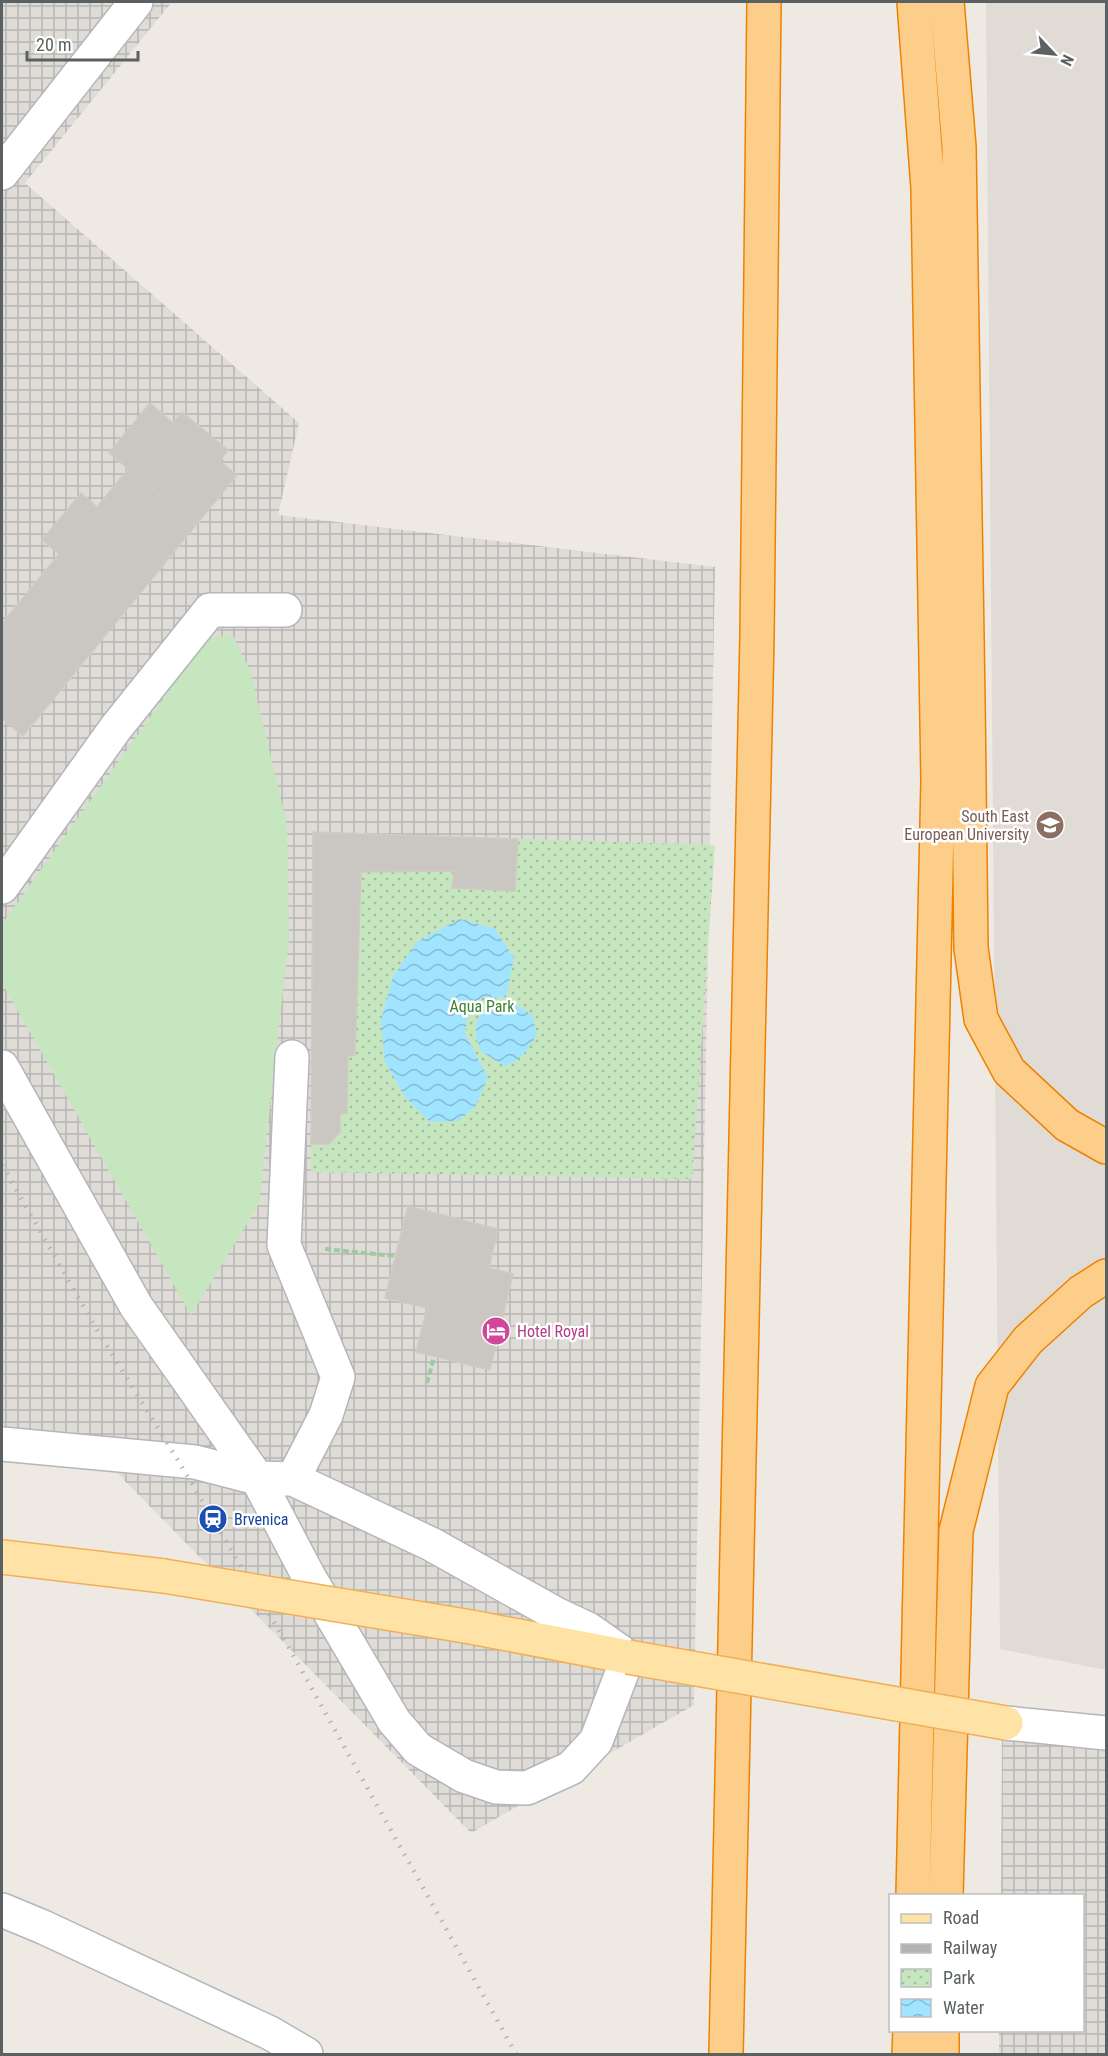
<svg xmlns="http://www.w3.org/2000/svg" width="1108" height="2056" font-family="'Roboto Condensed',sans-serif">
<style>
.industrial{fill:url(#industrial-grid)}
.education{fill:#e0dbd4}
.grass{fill:#c5e6bf}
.park{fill:url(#park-dots)}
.water{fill:url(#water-waves)}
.building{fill:#cac7c2;stroke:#d2cac1;stroke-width:1.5}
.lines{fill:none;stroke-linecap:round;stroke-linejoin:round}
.minor-casing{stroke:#b3b6ba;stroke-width:36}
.major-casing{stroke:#f1af58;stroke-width:36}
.highway-casing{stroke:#f08100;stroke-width:36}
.path{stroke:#9bcba1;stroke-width:4;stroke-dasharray:6 3;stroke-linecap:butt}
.minor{stroke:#fff;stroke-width:33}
.major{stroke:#ffe3a6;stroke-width:33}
.highway{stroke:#fdce8a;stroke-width:33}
.rail{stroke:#b2b3b3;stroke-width:4.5;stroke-dasharray:1.5 8;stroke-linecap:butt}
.major-bridge-casing{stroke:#f1af58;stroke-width:36;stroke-linecap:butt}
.major-bridge{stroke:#ffe3a6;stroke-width:33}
.labels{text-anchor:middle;stroke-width:5;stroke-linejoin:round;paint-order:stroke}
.education-label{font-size:16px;fill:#785e54;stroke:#fff;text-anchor:end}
.park-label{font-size:16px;fill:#3c8233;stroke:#fff}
.hotel-label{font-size:16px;fill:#b23c85;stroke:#fff;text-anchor:start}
.transit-label{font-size:16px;fill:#164399;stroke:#fff;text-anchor:start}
</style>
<defs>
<pattern id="industrial-grid" width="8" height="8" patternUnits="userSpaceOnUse" patternTransform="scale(1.5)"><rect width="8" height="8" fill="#dfdcd7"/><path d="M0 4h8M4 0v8" fill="none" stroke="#b8b6b2"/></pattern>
<pattern id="park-dots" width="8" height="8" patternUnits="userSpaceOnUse" patternTransform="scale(1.5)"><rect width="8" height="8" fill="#c5e6bf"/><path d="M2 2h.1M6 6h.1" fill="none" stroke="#a3be9f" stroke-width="1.8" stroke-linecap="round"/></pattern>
<pattern id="water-waves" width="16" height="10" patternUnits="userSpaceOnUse" patternTransform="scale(1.5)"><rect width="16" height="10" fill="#a1e4ff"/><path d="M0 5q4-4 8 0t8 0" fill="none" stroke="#86bcd2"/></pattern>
</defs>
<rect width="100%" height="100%" fill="#eeeae3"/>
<path class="industrial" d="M2,2H172L25,183L299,423L278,515L715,567L694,1705L471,1833L116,1472L2,1459Z
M1002,1732L1106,1743V2054H999V2031L1082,2030V1896L1001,1895Z"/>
<path class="education" d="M986,2H1106V1670L1000,1649Z"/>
<path class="grass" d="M233,635L251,673L287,825L289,938L259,1204L191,1315L2,983V924L207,638Z"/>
<path class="park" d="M313,832L715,845L692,1179L311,1172Z"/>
<path class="water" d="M460,919L495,929L514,958L506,997L482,998L468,1014L465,1033L488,1078L475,1107L458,1121L430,1122L405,1097L385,1062L381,1020L393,976L418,941Z
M500,1004L517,1005L532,1015L537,1034C528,1050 522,1060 504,1066L481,1051L476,1038V1023L486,1008Z"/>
<path class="building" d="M150,403L173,423L182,412L228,450L220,461L237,475L196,525L109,453Z
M128,469L196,525L23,736L2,719V623L59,554L42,540L81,493L97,507Z
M313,832L518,839L515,891L452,888L454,871L361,872L355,1055L348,1056L347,1113L340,1114V1132L329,1144H311Z
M408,1206L498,1229L489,1268L513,1274L490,1370L416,1352L427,1308L385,1298Z"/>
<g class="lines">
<g class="minor-casing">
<path id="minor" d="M2,173L136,2
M2,887L115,729L210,610H285
M292,1057L284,1245L338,1377L326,1415L293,1479
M2,1067L136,1306L257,1478L309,1577L394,1721L418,1749L464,1776L496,1787L527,1788L571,1768L596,1741L628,1657L588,1629L556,1614L431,1544L293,1479L257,1478L195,1462L2,1444
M1006,1723L1106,1733
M2,1910L43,1927L270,2033L306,2054"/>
</g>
<g class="major-casing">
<path id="major" d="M2,1557L164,1576
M471,1627L628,1657"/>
</g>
<g class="highway-casing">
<path id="highway" d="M947,2L959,147L968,700L971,948L981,1019L1009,1071L1067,1125L1106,1147
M913,1896L938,780L928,188L914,2
M946,1896L956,1531L992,1386L1028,1340L1081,1292L1106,1276
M726,2054L757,636L764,2
M909,2054L910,2030
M942,2054V2030"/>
</g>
<path class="path" d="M325,1249L395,1256
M427,1383L434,1357"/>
<use href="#minor" class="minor"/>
<use href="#major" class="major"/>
<use href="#highway" class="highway"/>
<path class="rail" d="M2,1165L97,1330L179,1462L288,1646L516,2054"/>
<g class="major-bridge-casing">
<path id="major-bridge" d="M164,1576L471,1627
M628,1657L1006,1723"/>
</g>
<use href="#major-bridge" class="major-bridge"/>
</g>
<defs>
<g id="university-disc" transform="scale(1.5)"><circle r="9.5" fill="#8d6e63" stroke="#fff"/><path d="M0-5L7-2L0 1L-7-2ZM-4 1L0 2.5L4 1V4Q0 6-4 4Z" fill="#fff"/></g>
<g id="hotel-disc" transform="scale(1.5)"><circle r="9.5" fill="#d1479c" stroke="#fff"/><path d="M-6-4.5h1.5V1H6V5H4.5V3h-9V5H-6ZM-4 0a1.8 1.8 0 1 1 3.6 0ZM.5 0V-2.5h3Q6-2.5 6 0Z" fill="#fff"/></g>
<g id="station-disc" transform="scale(1.5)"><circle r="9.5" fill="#1a4fb4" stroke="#fff"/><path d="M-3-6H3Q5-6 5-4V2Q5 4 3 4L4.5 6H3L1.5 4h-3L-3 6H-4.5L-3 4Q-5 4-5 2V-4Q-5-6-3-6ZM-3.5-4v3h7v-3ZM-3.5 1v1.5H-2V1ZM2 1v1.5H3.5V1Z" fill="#fff"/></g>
</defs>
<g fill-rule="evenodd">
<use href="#university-disc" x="1050" y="825"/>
<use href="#hotel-disc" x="496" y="1331"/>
<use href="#station-disc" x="213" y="1519"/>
</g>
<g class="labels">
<g class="education-label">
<text x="1029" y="822">South East<tspan x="1029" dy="18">European University</tspan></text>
</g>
<g class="park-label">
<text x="482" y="1012">Aqua Park</text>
</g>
<g class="hotel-label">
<text x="517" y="1337">Hotel Royal</text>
</g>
<g class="transit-label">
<text x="234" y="1525">Brvenica</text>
</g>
</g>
<rect width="1108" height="2056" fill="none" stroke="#5b6063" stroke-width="6"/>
<rect x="889" y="1894" width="195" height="138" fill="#ffffff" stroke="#bdbfc1" stroke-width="1.5"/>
<rect x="901" y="1914" width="30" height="9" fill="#ffe3a6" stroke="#bdbfc1" stroke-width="1.5"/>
<text x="943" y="1924" font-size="18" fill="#5b6063">Road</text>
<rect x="901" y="1944" width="30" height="9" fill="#b2b3b3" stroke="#bdbfc1" stroke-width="1.5"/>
<text x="943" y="1954" font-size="18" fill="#5b6063">Railway</text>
<rect x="901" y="1969" width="30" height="18" fill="url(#park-dots)" stroke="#bdbfc1" stroke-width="1.5"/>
<text x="943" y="1984" font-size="18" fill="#5b6063">Park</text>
<rect x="901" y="1999" width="30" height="18" fill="url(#water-waves)" stroke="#bdbfc1" stroke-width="1.5"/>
<text x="943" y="2014" font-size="18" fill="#5b6063">Water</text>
<g transform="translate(1054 54) rotate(116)" stroke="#ffffff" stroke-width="4.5" paint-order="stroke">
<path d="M0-4.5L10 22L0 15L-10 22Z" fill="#5b6063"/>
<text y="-9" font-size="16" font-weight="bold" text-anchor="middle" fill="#5b6063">N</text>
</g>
<path d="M27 51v9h111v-9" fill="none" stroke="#5b6063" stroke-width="3"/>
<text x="36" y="51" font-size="18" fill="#5b6063" stroke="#ffffff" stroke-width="4.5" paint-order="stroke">20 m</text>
</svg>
